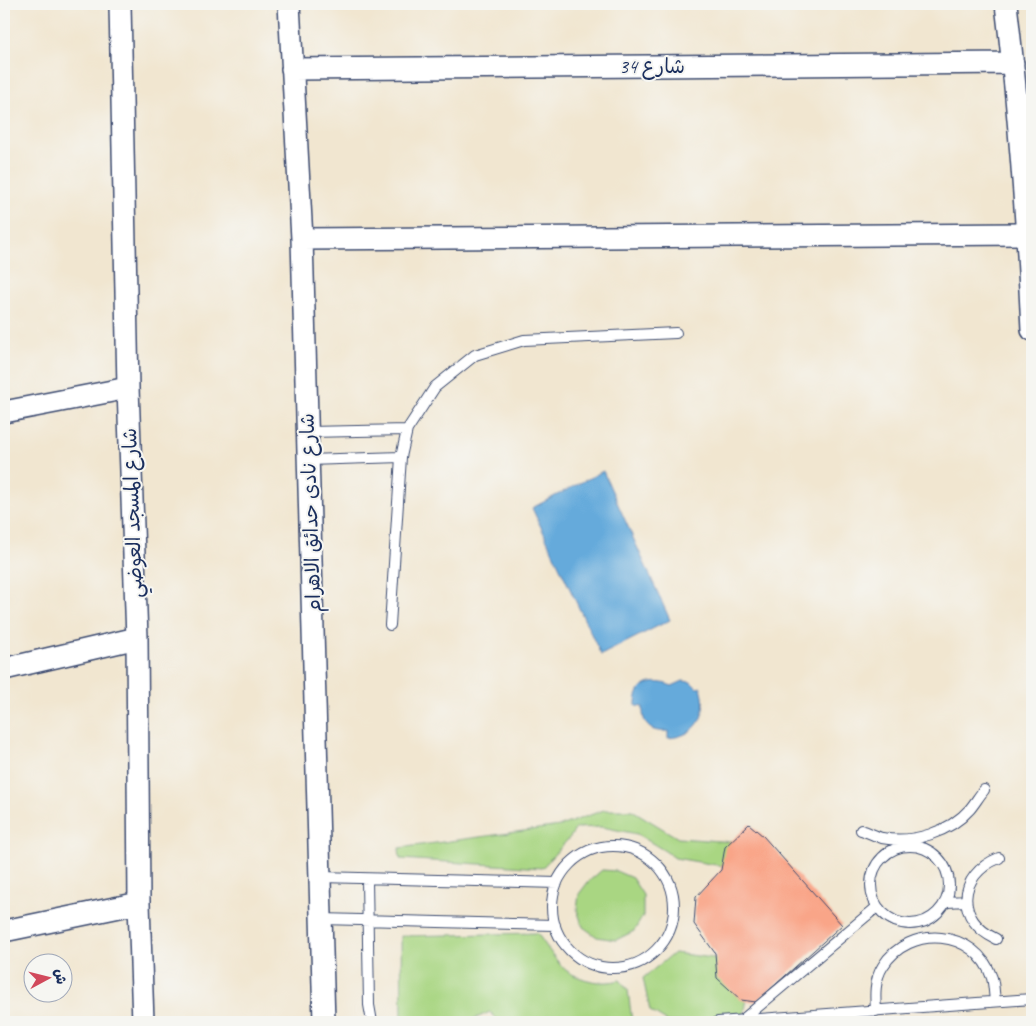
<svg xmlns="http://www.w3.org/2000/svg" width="1036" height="1026" font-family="Caveat,'Playpen Sans Arabic',sans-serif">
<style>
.green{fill:#a9d682;stroke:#628270}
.water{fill:#65aadb;stroke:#406c9c}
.building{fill:#f9a588}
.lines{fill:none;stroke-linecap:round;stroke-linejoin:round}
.service-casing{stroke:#3b4a6f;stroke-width:12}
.minor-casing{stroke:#3b4a6f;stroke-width:24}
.service{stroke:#fff;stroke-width:10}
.minor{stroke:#fff;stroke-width:21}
.labels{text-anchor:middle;stroke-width:4;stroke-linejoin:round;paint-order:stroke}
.street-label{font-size:20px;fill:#1b2f5e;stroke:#f6f6f2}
</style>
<rect width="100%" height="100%" fill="#f6f6f2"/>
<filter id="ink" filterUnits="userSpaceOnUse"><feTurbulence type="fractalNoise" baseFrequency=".02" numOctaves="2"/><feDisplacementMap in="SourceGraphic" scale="10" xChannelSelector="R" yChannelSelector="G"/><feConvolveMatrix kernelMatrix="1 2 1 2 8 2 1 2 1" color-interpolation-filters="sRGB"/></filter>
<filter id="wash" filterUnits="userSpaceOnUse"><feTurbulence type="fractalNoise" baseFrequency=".0096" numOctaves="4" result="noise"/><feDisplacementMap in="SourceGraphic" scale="20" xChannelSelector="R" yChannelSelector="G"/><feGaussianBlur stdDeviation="1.12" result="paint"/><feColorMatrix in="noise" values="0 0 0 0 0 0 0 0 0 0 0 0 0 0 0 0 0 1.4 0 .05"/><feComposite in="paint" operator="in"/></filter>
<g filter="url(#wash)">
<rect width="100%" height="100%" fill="#f1e6d0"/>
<path class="green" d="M604,810H632L678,838L734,842L728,867L675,858L665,851L637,834L602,827L576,828L571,836L542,868L400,859L399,848L560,826Z
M602,870L616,871L632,878L643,895V916L634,931L616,940L597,937L583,927L577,910L579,894L588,882Z
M537,933C544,942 558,965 567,971C582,981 603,985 620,980L628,990L632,1022H500L490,1012L467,1022H402L401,936Z
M674,953L721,959L747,999L744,1015L694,1022H668L650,1011L643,978Z"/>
<path class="water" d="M603,471L670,620L601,655L532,508Z
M683,681L691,682L697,688L701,687C709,715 698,736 668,738V731C650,733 642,725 643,707L636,706C635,683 654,678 672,686Z"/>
<g id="blocks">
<path class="building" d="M749,824L763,836L842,925L756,1002L741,1000L717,978L715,953L694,924L696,897L721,870L725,847Z"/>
</g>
</g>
<g filter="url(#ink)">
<use href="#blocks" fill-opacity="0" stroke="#3b4a6f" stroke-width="1"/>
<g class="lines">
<g class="service-casing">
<path id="service" d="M308,432L407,430
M308,460L401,457
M390,625L401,457L407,430L435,387L475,355L524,340L676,333
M861,830C868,832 875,836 882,838C913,844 950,832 970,809C975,803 979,796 984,790
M871 885a39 39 0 1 1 78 0a39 39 0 1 1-78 0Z
M552 907a61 61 0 1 1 122 0a61 61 0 1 1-122 0Z
M320,877L557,883
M367,879L369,1005L372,1022
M947,902L966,901
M321,919L555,925
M996,939C955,920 957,875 999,858
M876,1011C875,996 874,980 883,966C909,924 976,929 992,978C994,985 994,994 995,1001
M741,1021L877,907
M718,1022L1032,999"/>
</g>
<g class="minor-casing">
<path id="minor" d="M120,4L128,388L137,638L139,903L143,1022
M289,4L302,239L324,1022
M1006,4C1019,112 1027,221 1032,330
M292,69L1013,63
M302,239L1032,234
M4,412L128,388
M4,669L137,638
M4,931L139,903"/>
</g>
<use href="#service" class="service"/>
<use href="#minor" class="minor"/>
</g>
</g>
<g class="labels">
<g class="street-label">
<text x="652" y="73">شارع 34</text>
<text transform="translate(132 513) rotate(-92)" y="7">شارع المسجد العوضي</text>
<text transform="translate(310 513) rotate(-92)" y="7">شارع نادى حدائق الاهرام</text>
</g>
</g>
<rect width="1036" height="1026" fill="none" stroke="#f6f6f2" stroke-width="20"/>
<g transform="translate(48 978) rotate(83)"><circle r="24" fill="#f6f6f2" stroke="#9ea6b7"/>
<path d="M0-4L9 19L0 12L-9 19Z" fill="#d1495b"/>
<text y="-8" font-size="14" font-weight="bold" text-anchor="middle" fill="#1b2f5e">ش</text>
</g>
</svg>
